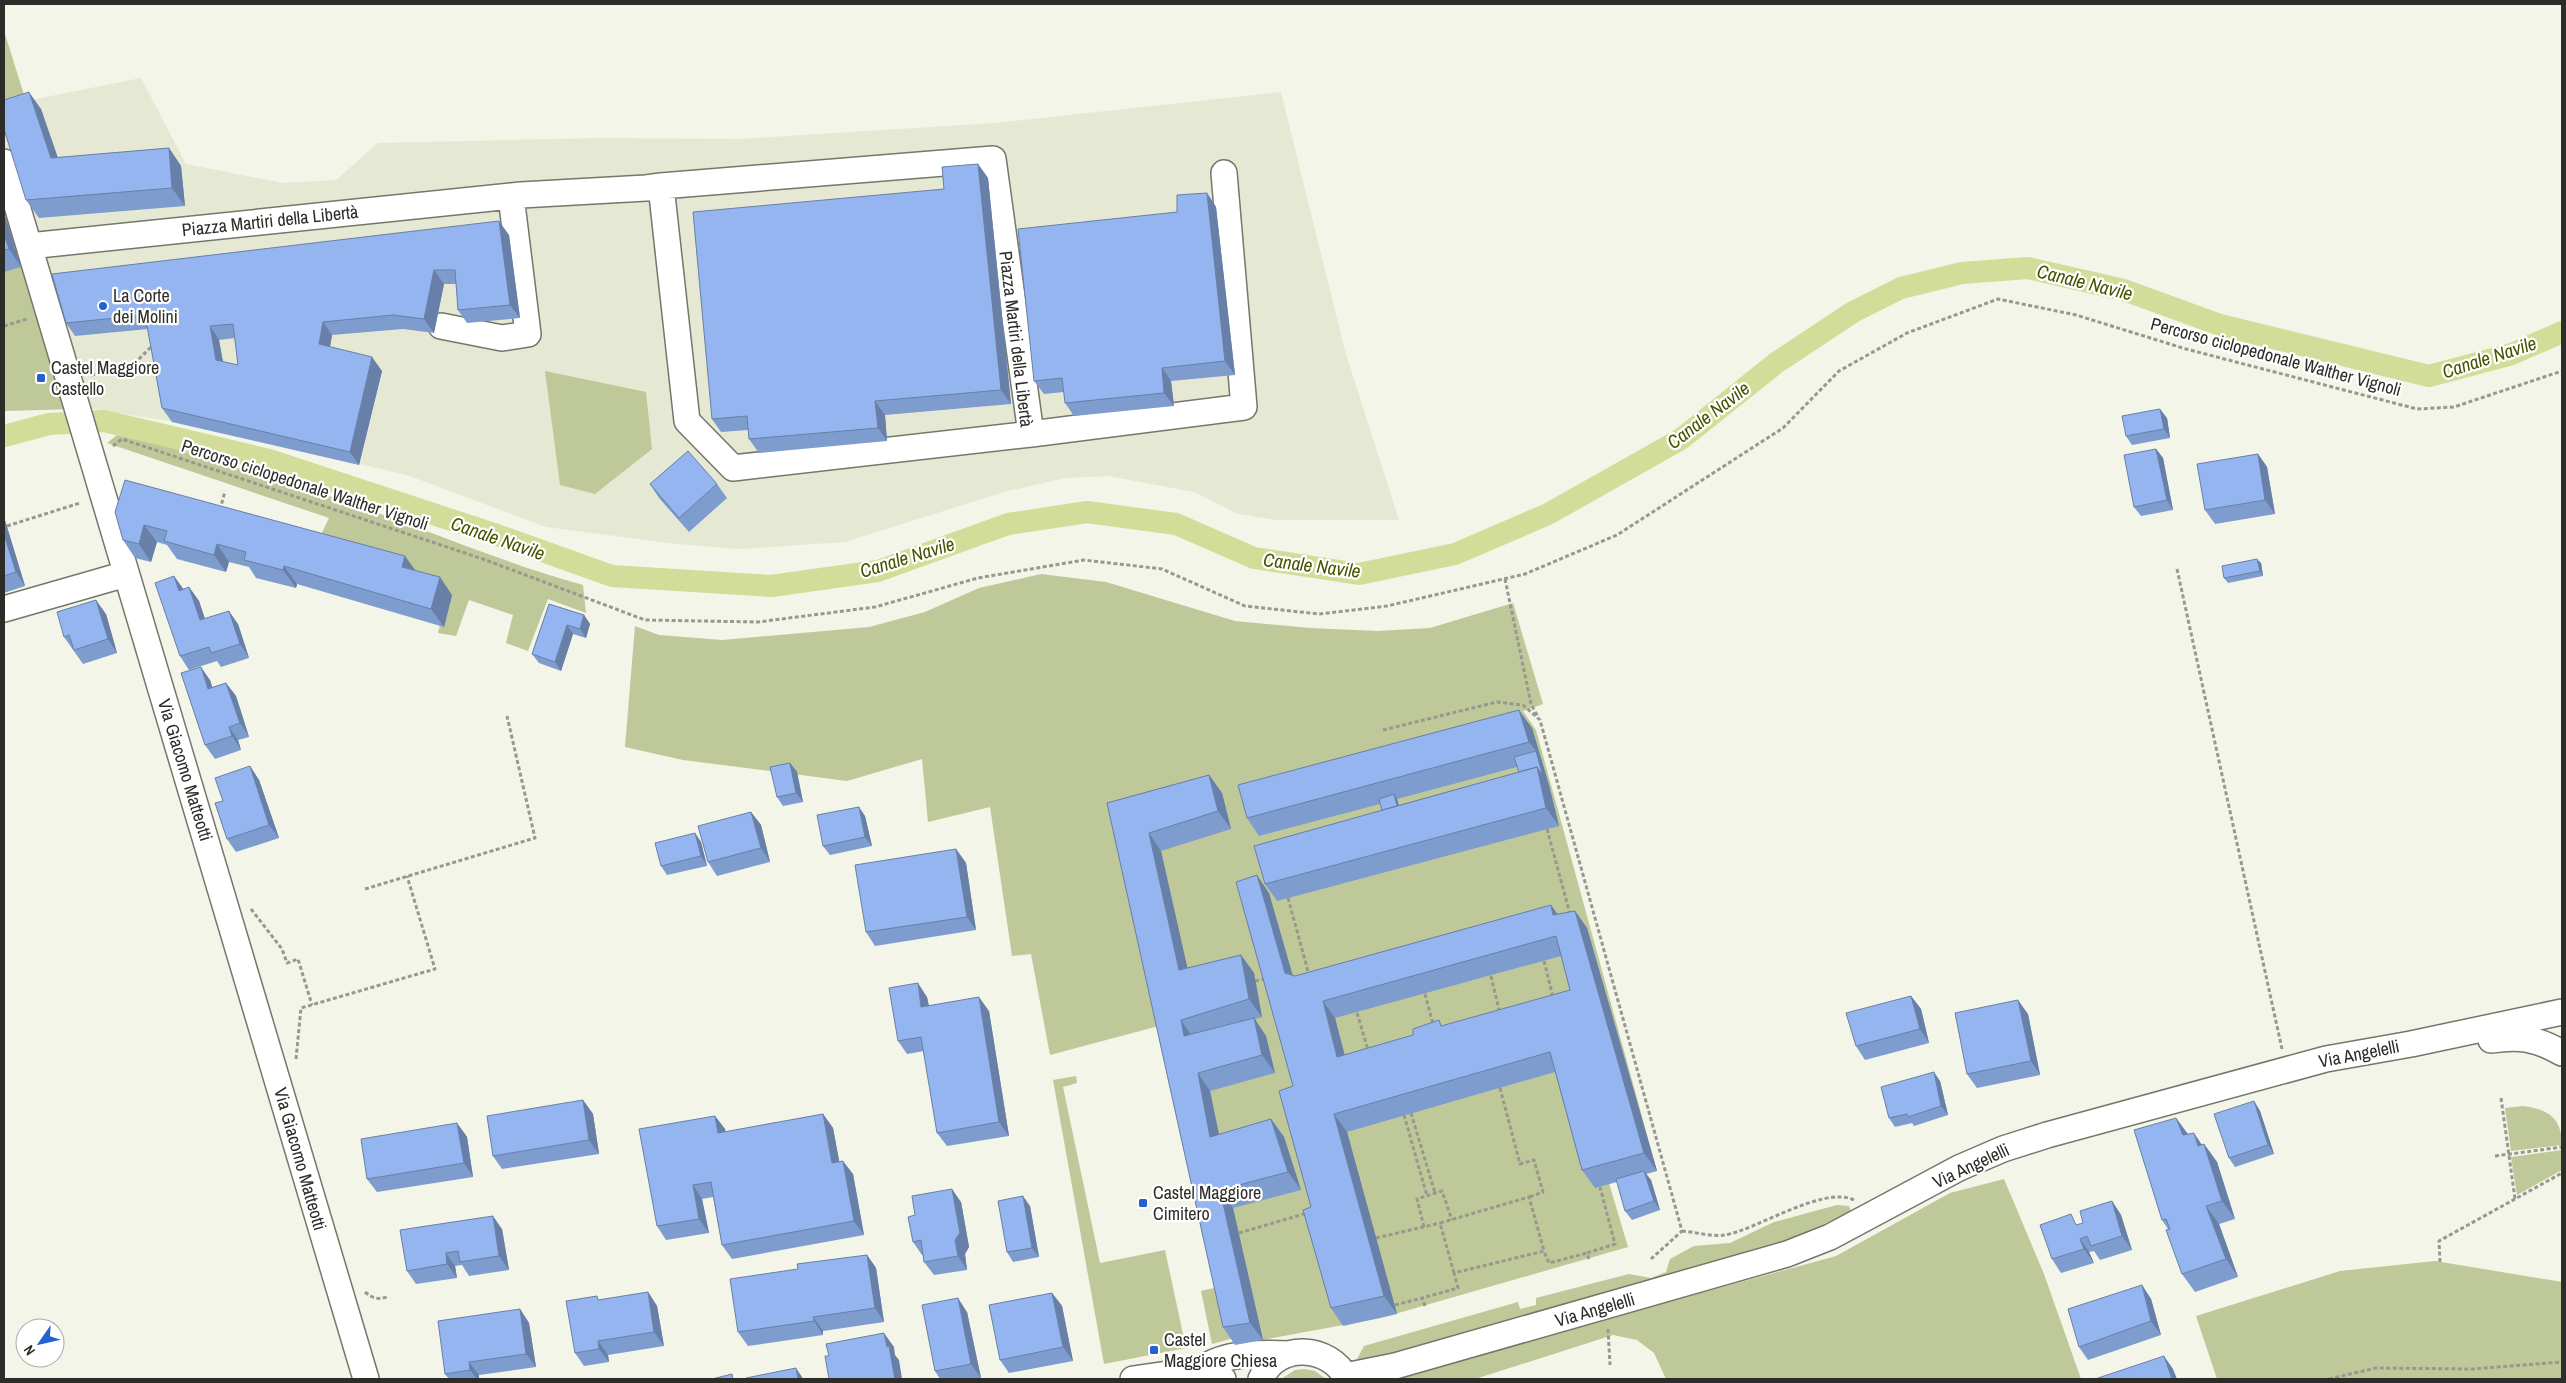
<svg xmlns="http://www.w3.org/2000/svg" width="2566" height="1383" font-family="'Archivo Narrow',sans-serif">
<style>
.built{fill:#e5e9d4}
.green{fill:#bfc899}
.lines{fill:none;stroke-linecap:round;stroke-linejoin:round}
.canal{stroke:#d1dd98;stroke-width:22}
.minor-casing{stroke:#74776a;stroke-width:28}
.path{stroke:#97998f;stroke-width:3;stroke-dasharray:4 2.5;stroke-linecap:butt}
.minor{stroke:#fff;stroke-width:25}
.wall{fill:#7f9cce;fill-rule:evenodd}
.shaded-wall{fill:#687fa7}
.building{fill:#94b5ef;stroke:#687fa7;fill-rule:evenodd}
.poi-dot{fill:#2462cf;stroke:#fff;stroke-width:2}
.labels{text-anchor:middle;stroke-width:4.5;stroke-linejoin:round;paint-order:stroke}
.street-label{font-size:18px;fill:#2c2d28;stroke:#fff}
.poi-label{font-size:18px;fill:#2c2d28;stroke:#fff;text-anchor:start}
.water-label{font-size:19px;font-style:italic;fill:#495200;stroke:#fff}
</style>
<rect width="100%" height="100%" fill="#f2f5e7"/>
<path class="built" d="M141,78L186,164L283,183L336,180L378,143L600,138L740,139L995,123L1281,92L1345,351L1399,520H1276L1238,514L1194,492L1108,476L1065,478L1004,492L845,542L740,549L677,544L546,527L407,475L169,421L86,408L4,160V134L26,101Z"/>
<path class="green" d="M4,31L26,101L4,134Z
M4,160L77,409L4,411Z
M545,371L646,392L652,449L595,494L560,485Z
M122,431C191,455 262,474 332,497C416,525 497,561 583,585L586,613L548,599L528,651L506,643L513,615L469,600L456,636L438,633L447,597L318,541L329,518L107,443Z
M1041,574L1106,582L1235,621L1310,628L1377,631L1430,628L1513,603L1543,704L1523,711L1536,730L1657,1171L1609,1183L1628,1247L1381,1318L1235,1345L1234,1338L1212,1344L1201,1291L1222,1286L1166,1024L1050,1055L1031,954L1012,956L990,807L928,822L922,759L847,781L683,760L625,747L635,626L659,635L722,640L869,627L925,612L979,588Z
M1076,1076L1077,1083L1063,1087L1100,1263L1165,1250L1186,1348L1104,1364L1053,1080Z
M2523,1106C2548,1109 2562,1118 2562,1145L2511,1151L2505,1108Z
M2562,1150V1170L2517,1195L2511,1157Z
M2004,1179L2044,1274L2081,1379H1666L1654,1353L1637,1340L1613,1335L1475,1379H1394L1398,1376L1836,1256L1950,1193Z
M1837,1205L1849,1206L1851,1211L1808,1232L1770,1246L1355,1363L1364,1346L1518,1302L1520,1309L1536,1305V1298L1629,1274L1651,1278L1666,1272L1670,1259L1694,1246L1730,1243L1774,1222Z
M2435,1261L2562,1282V1379H2217L2196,1316L2340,1271Z
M1305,1369L1315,1371L1326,1379H1281L1295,1370Z"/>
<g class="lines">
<path class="canal" d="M4,436L49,424L104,421L269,460L497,535L612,576L771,586L878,571L1008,524L1087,512L1176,524L1254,558L1359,574L1455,554L1548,514L1681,439L1776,363L1853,312L1901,288L1962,273L2028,268L2124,290L2220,325L2429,376L2512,354L2562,332"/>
<g class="minor-casing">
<path id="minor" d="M4,162L366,1379
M29,246L521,195L646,188L661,186L993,159L1031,434L733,468L687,421L661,186
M441,326L502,338L528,334L511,196
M1031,434L1244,407L1224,173
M4,609L126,574
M2491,1040C2520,1036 2536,1038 2562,1053
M1202,1369C1225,1352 1261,1353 1289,1354
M1345,1376L1395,1366L1787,1254L1830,1237L1959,1168L2003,1149L2047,1135L2326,1059L2411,1044L2562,1012
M1133,1379L1202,1369L1212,1371L1223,1379
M1261,1379C1277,1341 1330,1345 1347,1379"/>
</g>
<path class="path" d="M4,326L27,319
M91,375L130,368L153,345
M113,446L122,439L483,559L645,620L758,622L875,607L978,578L1084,560L1162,569L1245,606L1319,614L1387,606L1525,574L1617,535L1783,428L1839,371L1907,333L1998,299L2076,315L2186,349L2417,409L2454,407L2562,371
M220,510L225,491
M7,526L80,503
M2177,569L2282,1049
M1505,579L1531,704L1538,717
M1383,730L1497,702L1523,705L1540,720L1682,1231L1651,1259
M1547,829L1570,914
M365,889L535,838L507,716
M1288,898L1309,975
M251,909L282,949L287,963L298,959L312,1005
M1544,961L1553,997
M1491,976L1500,1014
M1255,981L1267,978
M1425,994L1433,1024
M1357,1013L1368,1050
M296,1059L301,1008L435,969L407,876
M1500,1088L1520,1164L1534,1160L1543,1192L1529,1197
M2501,1098L2515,1199
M1411,1113L1435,1193
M1404,1115L1427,1196
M2495,1156L2562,1147
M1424,1227L1417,1199L1442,1191L1452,1220
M1682,1231C1695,1232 1712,1237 1725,1235C1756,1230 1824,1185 1854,1200
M1239,1233L1307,1213
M1376,1238L1440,1223
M1589,1259L1587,1253L1615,1244L1600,1187
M2440,1262L2439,1241L2562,1173
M1454,1273L1440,1223L1529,1197L1544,1251
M365,1292C372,1298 378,1300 387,1297
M1395,1305L1422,1298
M1425,1306L1422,1298L1458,1288L1454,1273L1544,1251L1549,1263L1587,1253
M1608,1329L1610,1365
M2329,1379L2376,1368L2472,1369L2562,1362"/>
<use href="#minor" class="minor"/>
</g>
<path class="wall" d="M41,109L58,158L169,148L181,166L185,206L39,218L26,200Z
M978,164L988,178L1011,404L885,415L887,441L759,453L749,439L748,430L721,432L712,419L944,189Z
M1207,193L1216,207L1235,375L1171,381L1174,406L1074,416L1065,403L1064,392L1044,394L1034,381L1177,212Z
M4,216L6,218L21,267L4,272Z
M509,235L520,318L467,323L458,310L456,284H444L434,333L403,329L332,335L330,347L382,371L359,465L172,422L162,408L148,329L75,336L66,323ZM235,338L238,365L223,362L219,340Z
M2167,418L2170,438L2132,445L2126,436Z
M2156,449L2163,458L2173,510L2141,516L2134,507Z
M2258,454L2267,467L2275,514L2215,524L2205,510Z
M650,484H717L727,498L689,532L659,498Z
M115,512L415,570L452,595L444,627L297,584L296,588L256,578L249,567L229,562L226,572L177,559L167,545L157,542L151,562L135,558L123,540Z
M4,517L25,586L4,593Z
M2261,563L2263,576L2228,583L2224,578Z
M174,576L183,589L189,587L199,601L205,619L238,624L249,658L221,667L217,661L189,670L180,656Z
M549,604L584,615L590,624L586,638L573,634L561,671L539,663L532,654Z
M106,614L117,653L83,664L64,637Z
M210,680L212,687L226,683L236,696L249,737L238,740L241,750L215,759L205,745Z
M1532,728L1549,785L1559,826L1277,901L1265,884L1382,810L1380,804L1259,836L1247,818ZM1517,767L1519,772L1399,805L1397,799Z
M790,763L797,772L803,802L783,806L777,797Z
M250,766L259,780L279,838L236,852L227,839L223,801Z
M1209,775L1222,793L1231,829L1161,851L1187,968L1241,955L1254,973L1262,1017L1255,1019L1266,1036L1275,1073L1210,1091L1219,1134L1271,1119L1284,1137L1301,1190L1233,1208L1263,1340L1235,1345L1223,1327L1107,803Z
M751,812L761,825L770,862L717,876L708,862Z
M865,816L872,846L830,855L823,846Z
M695,833L701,842L707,866L667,875L661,866Z
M956,849L966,863L976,930L875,946L866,932Z
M1269,893L1293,976H1295L1551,905L1557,914L1575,911L1587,928L1657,1171L1646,1174L1651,1180L1660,1210L1632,1220L1625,1211L1617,1182L1595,1188L1582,1170L1555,1072L1347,1132L1397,1314L1343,1326L1331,1308L1311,1207L1293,1086ZM1561,956L1570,990L1344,1055L1335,1018Z
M1911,996L1921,1009L1929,1043L1865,1060L1856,1046Z
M927,997L929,1005L989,1011L1009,1136L947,1146L937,1133L924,1051L907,1054L898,1041Z
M2028,1014L2040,1075L1977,1088L1967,1074Z
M1940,1081L1948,1115L1914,1126L1912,1123L1895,1127L1889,1118Z
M583,1100L593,1114L599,1154L502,1169L493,1156Z
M2254,1101L2260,1111L2274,1154L2235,1167L2229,1158Z
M823,1114L833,1128L839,1161L853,1174L864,1235L732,1259L722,1245L713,1197L702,1199L709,1233L666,1240L657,1226L715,1116L725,1129V1132Z
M2176,1118L2188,1134L2202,1145L2204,1144L2217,1162L2235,1219L2219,1224L2238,1277L2195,1292L2182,1274L2168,1229L2162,1220Z
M457,1123L467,1137L473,1177L377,1192L367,1179Z
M2112,1201L2121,1215L2132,1250L2100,1260L2094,1251L2089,1252L2094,1263L2061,1273L2052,1259L2083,1223Z
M961,1202L969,1247L965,1254L967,1270L934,1275L924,1262L923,1255H922L913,1242Z
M1030,1206L1039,1257L1013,1262L1007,1252Z
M502,1229L509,1270L469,1276L462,1265L455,1266L457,1278L416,1284L407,1271L400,1230Z
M867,1255L876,1268L884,1322L823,1331V1335L748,1346L738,1332L798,1269Z
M2142,1285L2151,1299L2161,1335L2088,1360L2079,1347Z
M648,1292L657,1306L664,1346L608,1355L609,1362L584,1366L575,1353L600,1300Z
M1052,1293L1062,1306L1073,1361L1009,1373L1000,1360Z
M520,1309L529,1323L536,1367L479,1375V1379H449L445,1374Z
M967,1312L981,1378L972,1379H940L935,1371Z"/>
<path class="shaded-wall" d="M29,92L41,109L64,176L51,158Z
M169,148L181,166L185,206L172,188Z
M978,164L988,178L1011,404L1001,390Z
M1207,193L1216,207L1235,375L1225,361Z
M4,216L6,218L21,267L9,249L4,234Z
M499,221L509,235L520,318L510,305Z
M434,270L444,284L434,333L424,319Z
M323,322L332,335L328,358L319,344Z
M210,326L219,340L225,374L216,360Z
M372,357L382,371L359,465L350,452Z
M1162,368L1171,381L1174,406L1164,393Z
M875,401L885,415L887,441L878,428Z
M2160,409L2167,418L2170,438L2164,429Z
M2156,449L2163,458L2173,510L2167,500Z
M2258,454L2267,467L2275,514L2265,500Z
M4,517L25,586L16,572L4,534Z
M144,525L157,542L151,562L139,544Z
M217,544L229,562L226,572L214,555Z
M405,556L418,574L402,567Z
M2257,559L2261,563L2263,576L2260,571Z
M284,566L297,584L296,588L283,570Z
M174,576L184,590L179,591Z
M440,577L452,595L444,627L431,609Z
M189,587L199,601L210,634L200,620Z
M96,600L106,614L117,653L108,639Z
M229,611L238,624L249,658L240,644Z
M584,615L590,624L586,638L580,629Z
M567,625L573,634L561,671L555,662Z
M201,667L210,680L217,702L208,689Z
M226,683L236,696L249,737L240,723Z
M1519,710L1532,728L1549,785L1559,826L1546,808L1537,767L1536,751L1529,742Z
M229,727L238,740L241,750L232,736Z
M790,763L797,772L803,802L796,793Z
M250,766L259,780L279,838L269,825Z
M1209,775L1222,793L1231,829L1218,811Z
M1394,794L1397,799L1404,825L1401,820Z
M859,807L865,816L872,846L865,837Z
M751,812L761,825L770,862L761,848Z
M695,833L701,842L707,866L701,856Z
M1149,833L1161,851L1192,988L1179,970Z
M956,849L966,863L976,930L967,917Z
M1257,875L1269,893L1297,991L1285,973Z
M1551,905L1563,922L1553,915Z
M1575,911L1587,928L1657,1171L1644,1153Z
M1241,955L1254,973L1262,1017L1249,999Z
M918,983L927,997L931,1020L921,1007Z
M1911,996L1921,1009L1929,1043L1920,1029Z
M979,997L989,1011L1009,1136L999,1122Z
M2018,1000L2028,1014L2040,1075L2031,1061Z
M1323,1001L1335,1018L1350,1075L1337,1057Z
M1254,1018L1266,1036L1275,1073L1262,1055Z
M1181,1020L1193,1038L1184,1036Z
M1934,1072L1940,1081L1948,1115L1941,1106Z
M1198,1073L1210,1091L1223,1155L1210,1137Z
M583,1100L593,1114L599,1154L589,1140Z
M2254,1101L2260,1111L2274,1154L2268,1145Z
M823,1114L833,1128L842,1176L832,1163Z
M1334,1114L1347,1132L1397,1314L1384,1296Z
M715,1116L725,1129L728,1146L718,1133Z
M2176,1118L2189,1136L2183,1135Z
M1271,1119L1284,1137L1301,1190L1288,1172Z
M457,1123L467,1137L473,1177L464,1163Z
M2194,1133L2206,1151L2204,1144L2217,1162L2235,1219L2222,1201L2198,1146Z
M843,1161L853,1174L864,1235L854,1221Z
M1644,1171L1651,1180L1660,1210L1654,1201Z
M693,1185L702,1199L709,1233L699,1219Z
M952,1189L961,1202L969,1247L965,1254L967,1270L958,1256L955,1240Z
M1220,1190L1233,1208L1263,1340L1250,1323Z
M1023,1196L1030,1206L1039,1257L1032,1248Z
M2112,1201L2121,1215L2132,1250L2122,1236Z
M2206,1206L2219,1224L2238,1277L2226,1259Z
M493,1216L502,1229L509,1270L499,1256Z
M2080,1239L2089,1252L2094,1263L2084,1249Z
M446,1253L455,1266L457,1278L447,1264Z
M867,1255L876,1268L884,1322L875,1308Z
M2142,1285L2151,1299L2161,1335L2151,1321Z
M648,1292L657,1306L664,1346L654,1332Z
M1052,1293L1062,1306L1073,1361L1063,1347Z
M958,1298L967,1312L981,1378L971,1364Z
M520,1309L529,1323L536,1367L526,1354Z
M813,1317L823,1331V1335L814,1321Z
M884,1333L894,1347L895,1355L899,1360L902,1379H895L887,1347Z
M598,1341L608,1355L609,1362L599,1349Z
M2164,1356L2173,1369L2177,1379H2172Z
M469,1362L479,1375V1379H477L470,1370Z
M796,1368L802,1377L803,1379H798Z"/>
<path class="building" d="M29,92L51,158L169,148L172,188L26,200L4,129V100Z
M978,164L1001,390L875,401L878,428L749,439L747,416L712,419L693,212L944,189L942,167Z
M1207,193L1225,361L1162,368L1164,393L1065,403L1062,378L1034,381L1018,229L1177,212V195Z
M499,221L510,305L458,310L455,270H434L424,319L393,315L323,322L319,344L372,357L350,452L162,408L145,315L66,323L52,274ZM233,324L238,365L216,360L210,326Z
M4,234L9,249L4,250Z
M2160,409L2164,429L2126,436L2122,416Z
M2156,449L2167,500L2134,507L2124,455Z
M688,451L717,484L679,518L650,484Z
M2258,454L2265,500L2205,510L2197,464Z
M125,480L405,556L402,567L440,577L431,609L284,566L283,570L244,560L246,552L217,544L214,555L164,541L167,531L144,525L139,544L123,540L115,512Z
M4,534L16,572L4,576Z
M2257,559L2260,571L2224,578L2222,566Z
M174,576L179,591L189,587L200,620L229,611L240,644L211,653L209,647L180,656L155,583Z
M96,600L108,639L74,650L69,635L64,637L57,612Z
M549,604L584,615L580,629L567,625L555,662L532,654Z
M201,667L208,689L226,683L240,723L229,727L232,736L205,745L181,673Z
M1519,710L1529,742L1247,818L1238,785Z
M1536,751L1543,776L1537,767L1519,772L1514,757Z
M790,763L796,793L777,797L770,767Z
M250,766L269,825L227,839L215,803L223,801L215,778Z
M1537,767L1546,808L1265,884L1254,846Z
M1209,775L1218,811L1149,833L1179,970L1241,955L1249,999L1181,1020L1184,1036L1254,1018L1262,1055L1198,1073L1210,1137L1271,1119L1288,1172L1220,1190L1250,1323L1223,1327L1107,803Z
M1394,794L1397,806L1382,810L1379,799Z
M859,807L865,837L823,846L817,815Z
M751,812L761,848L708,862L698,826Z
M695,833L701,856L661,866L655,843Z
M956,849L967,917L866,932L855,865Z
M1257,875L1285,973L1295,976L1551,905L1553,915L1575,911L1644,1153L1582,1170L1550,1052L1334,1114L1384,1296L1331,1308L1303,1210L1311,1207L1279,1091L1293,1086L1236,882ZM1556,936L1570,990L1441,1026L1439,1020L1413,1029V1035L1337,1057L1323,1001Z
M918,983L921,1007L979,997L999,1122L937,1133L921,1037L898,1041L889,988Z
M1911,996L1920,1029L1856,1046L1846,1013Z
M2018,1000L2031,1061L1967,1074L1955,1013Z
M1934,1072L1941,1106L1908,1117L1907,1114L1889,1118L1881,1087Z
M583,1100L589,1140L493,1156L487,1116Z
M2254,1101L2268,1145L2229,1158L2214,1114Z
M823,1114L832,1163L843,1161L854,1221L722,1245L711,1182L693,1185L699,1219L657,1226L639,1129L715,1116L718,1133Z
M2176,1118L2183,1135L2194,1133L2198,1146L2204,1144L2222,1201L2206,1206L2226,1259L2182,1274L2166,1230L2170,1229L2166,1219L2162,1220L2134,1130Z
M457,1123L464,1163L367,1179L361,1139Z
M1644,1171L1654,1201L1625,1211L1616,1179Z
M952,1189L960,1233L955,1240L958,1256L924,1262L921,1240L913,1242L908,1217L915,1215L912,1196Z
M1023,1196L1032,1248L1007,1252L998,1201Z
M2112,1201L2122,1236L2091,1246L2087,1236L2080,1239L2084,1249L2052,1259L2040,1225L2071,1214L2076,1225L2083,1223L2080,1211Z
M493,1216L499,1256L460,1262L458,1251L446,1253L447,1264L407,1271L400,1230Z
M867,1255L875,1308L813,1317L814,1321L738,1332L730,1279L798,1269L797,1264Z
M2142,1285L2151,1321L2079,1347L2068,1309Z
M648,1292L654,1332L598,1341L599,1349L575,1353L566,1301L597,1296L598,1300Z
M1052,1293L1063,1347L1000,1360L989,1305Z
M958,1298L971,1364L935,1371L922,1305Z
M520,1309L526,1354L469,1362L470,1370L445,1374L438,1321Z
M884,1333L887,1347L889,1346L895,1379H829L825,1356H829L826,1344Z
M2164,1356L2172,1379H2095Z
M796,1368L798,1379H746V1378Z
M732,1374L733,1379H712Z"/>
<g class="poi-dot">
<circle cx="103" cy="306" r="5"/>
<rect x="36" y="373" width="10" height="10" rx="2.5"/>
<rect x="1138" y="1198" width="10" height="10" rx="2.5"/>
<rect x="1149" y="1345" width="10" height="10" rx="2.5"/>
</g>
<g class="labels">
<g class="street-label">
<text transform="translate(270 221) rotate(-6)" y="6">Piazza Martiri della Libertà</text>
<text transform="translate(1016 339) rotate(83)" y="6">Piazza Martiri della Libertà</text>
<text transform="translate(2276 357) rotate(15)" y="6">Percorso ciclopedonale Walther Vignoli</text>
<text transform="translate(305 485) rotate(18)" y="6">Percorso ciclopedonale Walther Vignoli</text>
<text transform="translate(185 770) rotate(73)" y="6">Via Giacomo Matteotti</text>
<text transform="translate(2359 1054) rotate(-11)" y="6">Via Angelelli</text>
<text transform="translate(300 1159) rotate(74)" y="6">Via Giacomo Matteotti</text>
<text transform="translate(1971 1166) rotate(-25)" y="6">Via Angelelli</text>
<text transform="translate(1595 1310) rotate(-16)" y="6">Via Angelelli</text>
</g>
<g class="poi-label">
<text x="113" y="302">La Corte<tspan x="113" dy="21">dei Molini</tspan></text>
<text x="51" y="374">Castel Maggiore<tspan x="51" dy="21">Castello</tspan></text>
<text x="1153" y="1199">Castel Maggiore<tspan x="1153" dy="21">Cimitero</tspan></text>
<text x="1164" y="1346">Castel<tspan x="1164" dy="21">Maggiore Chiesa</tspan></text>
</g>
<g class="water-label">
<text transform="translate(2085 282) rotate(14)" y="7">Canale Navile</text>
<text transform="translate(2489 357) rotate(-18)" y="7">Canale Navile</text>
<text transform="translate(1708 415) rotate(-37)" y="7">Canale Navile</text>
<text transform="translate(498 538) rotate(19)" y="7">Canale Navile</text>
<text transform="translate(907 557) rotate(-17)" y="7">Canale Navile</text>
<text transform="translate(1312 565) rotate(7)" y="7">Canale Navile</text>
</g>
</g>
<rect width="2566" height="1383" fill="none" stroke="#2c2d28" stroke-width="10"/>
<g transform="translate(40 1343) rotate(236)"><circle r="24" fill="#ffffff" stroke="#ababa9"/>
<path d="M0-4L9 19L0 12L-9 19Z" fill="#2462cf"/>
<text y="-8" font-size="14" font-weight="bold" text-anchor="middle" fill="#2c2d28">N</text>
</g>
</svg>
